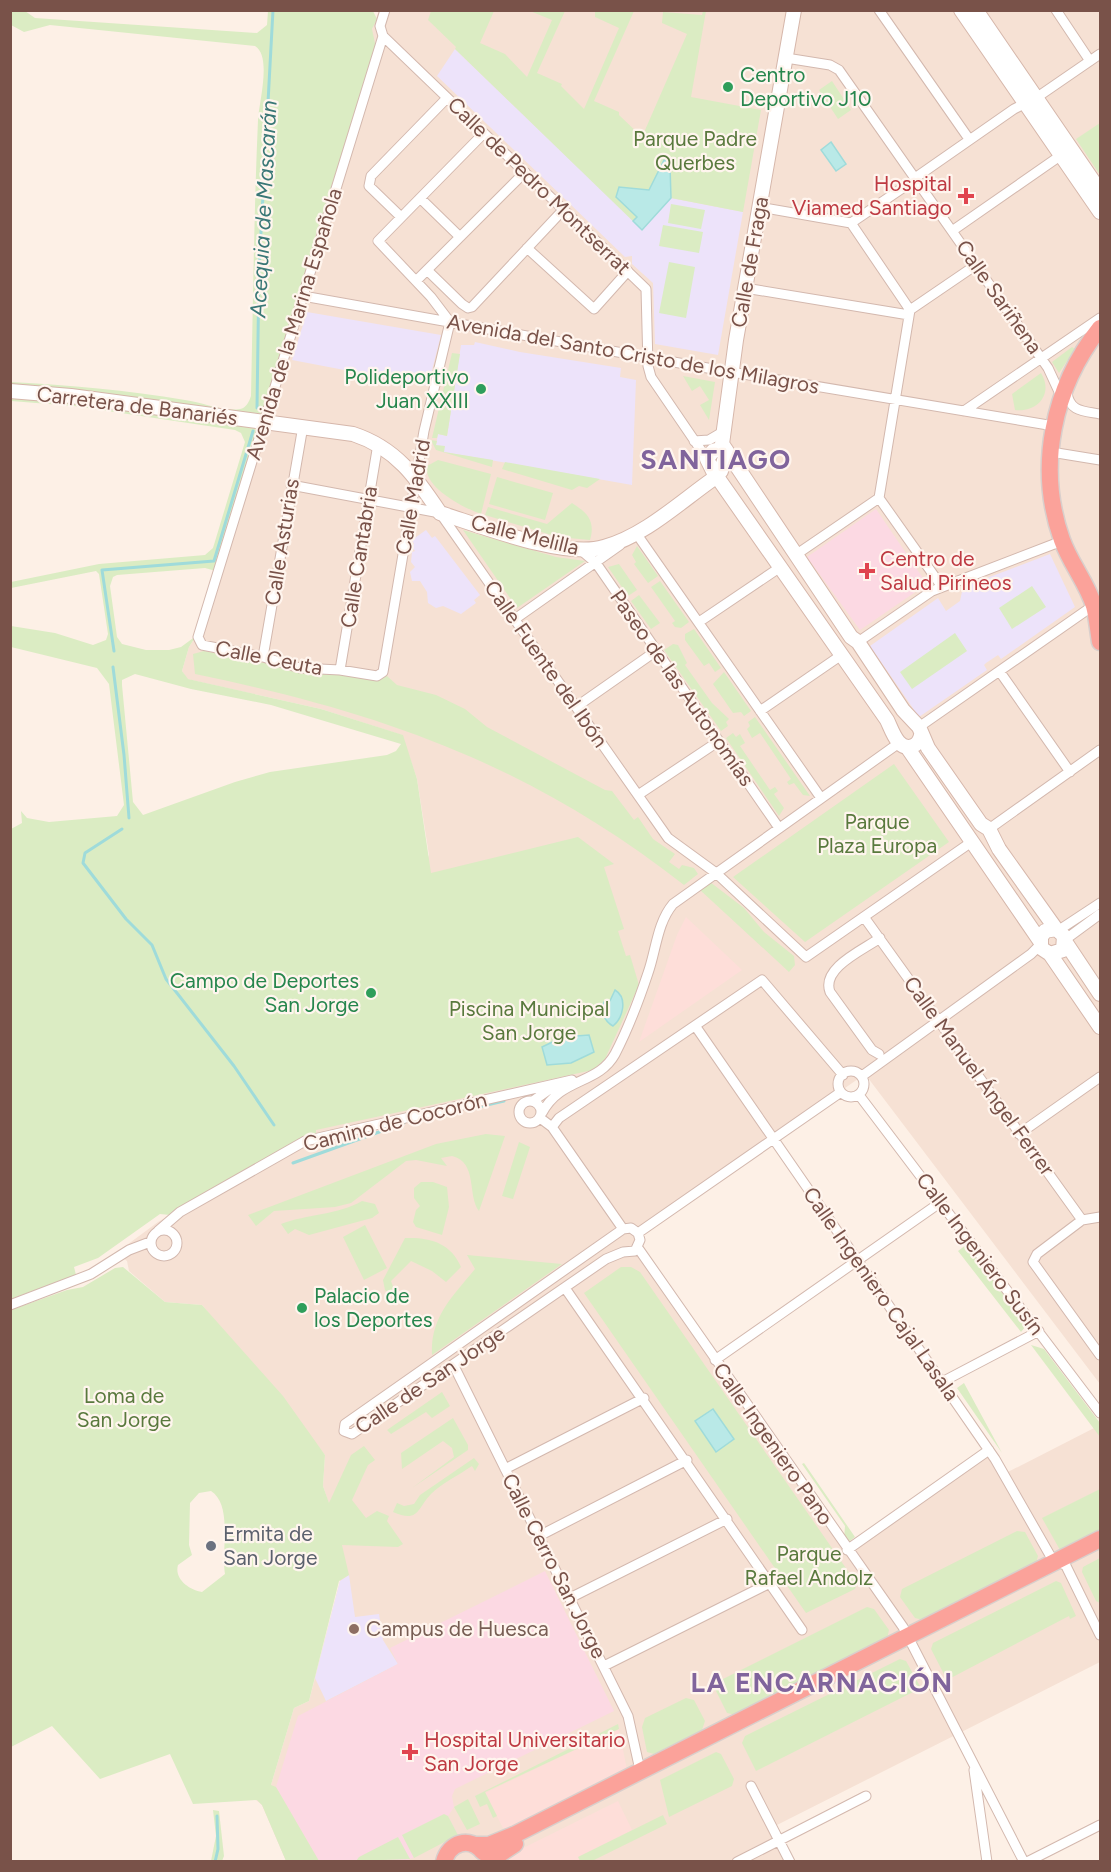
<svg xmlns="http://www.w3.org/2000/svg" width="1111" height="1872" font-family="Figtree,sans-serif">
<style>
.residential{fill:#f6e1d4}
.commercial{fill:#feded9}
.education{fill:#ede3fa}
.medical{fill:#fcd9e3}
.green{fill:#dbecc3;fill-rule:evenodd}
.water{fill:#b9e9e7;stroke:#9fdbda;stroke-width:1.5}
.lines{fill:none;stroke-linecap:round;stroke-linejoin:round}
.stream{stroke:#9fdbda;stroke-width:3}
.street-casing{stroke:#d3b8ae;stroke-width:11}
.secondary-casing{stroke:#d6b7ab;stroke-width:16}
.highway-casing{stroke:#d9cfcc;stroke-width:19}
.street{stroke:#fff;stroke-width:9}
.secondary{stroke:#fff;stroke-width:14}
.highway{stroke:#fba29a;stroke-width:16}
.leisure-dot{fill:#2e9e5b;stroke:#fff5ee;stroke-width:2}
.health-dot{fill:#e0444e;stroke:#fff5ee;stroke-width:2}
.worship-dot{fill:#6b7280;stroke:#fff5ee;stroke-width:2}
.education-dot{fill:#8d6e63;stroke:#fff5ee;stroke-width:2}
.labels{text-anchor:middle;stroke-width:4.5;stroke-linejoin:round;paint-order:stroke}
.leisure-label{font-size:21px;fill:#27864d;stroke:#fff5ee;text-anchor:start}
.park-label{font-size:21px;fill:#59793d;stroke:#fff5ee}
.health-label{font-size:21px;fill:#be3a42;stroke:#fff5ee;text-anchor:start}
.street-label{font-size:21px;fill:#795249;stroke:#fff5ee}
.worship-label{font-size:21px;fill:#5b616d;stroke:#fff5ee;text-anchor:start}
.education-label{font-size:21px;fill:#785e54;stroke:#fff5ee;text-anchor:start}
.water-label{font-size:22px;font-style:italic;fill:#397776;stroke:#fff5ee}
.district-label{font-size:27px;font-weight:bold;letter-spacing:1.5px;fill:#80649c;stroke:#fff5ee}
</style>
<rect width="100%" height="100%" fill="#fdf0e6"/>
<path class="residential" d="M379,11H1100V1384L865,1074L638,1233L640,1244L847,1549L989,1450L1004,1474L1100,1425V1662L773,1827L790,1861H286L262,1805L256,1800L271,1785L294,1708L309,1701L340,1581L329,1504L323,1486L325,1455L202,1305L165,1302L129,1271L127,1261L116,1253L158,1222L316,1130L429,855L417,779L402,735L321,709L187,679L182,671L189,647L196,636L300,295L317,231L355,115L372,29Z"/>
<path class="commercial" d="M686,917L742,970L639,1042L677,935Z
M619,1729L627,1770L509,1828H503L485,1793Z
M618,1801L632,1830L578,1857L580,1861L503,1862L517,1851Z"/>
<path class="education" d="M455,49L642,229L671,198L743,212L718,355L655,344L653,283L632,264V256L625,257L437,76Z
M307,312L441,335L428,386L292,360Z
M475,342L520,352L621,368L620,377L636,380L632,485L444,452L436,445L438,434L447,436L461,345H474Z
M426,530L432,538L435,536L480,595L474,600L476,603L461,614L443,606L436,608L428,603L427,592L420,581H412L410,572L415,567L411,562L412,552L415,551L411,546L414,544L412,540Z
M1050,554L1075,607L1001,659L998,655L986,663L984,665L987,670L919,717L870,646L938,598L946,611L960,601L963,587Z
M349,1575L355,1617L379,1614L383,1640L398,1664L326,1701L315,1678L340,1581Z"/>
<path class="medical" d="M876,509L927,584L860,630L807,557Z
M545,1571L614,1711L455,1789L452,1796L454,1807L448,1816L458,1835L406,1861H319L276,1787L298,1716L398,1664L390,1648Z"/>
<path class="green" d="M11,11H25L35,18L257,33L267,25L268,11H373L377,19L372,29L376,48L317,231L300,295L216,571L205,568L117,575L113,577L110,586L117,637L122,644L146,650H169L181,647L196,636L189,647L182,671L188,679L321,709L403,735L417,779L431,873L578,837L614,864L604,867L624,929L618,931L626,956L630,955L639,985L605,1059L593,1070L316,1130V1134L303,1138L170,1215L160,1214L98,1258L74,1267L76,1275L11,1299V829L22,823L21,811L27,818L49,822L117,816L124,805L109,684L97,668L11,647V626L55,633L93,645L106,640L108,634L99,574L96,571L11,588V582L99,564L205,555L213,548L245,442L241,433L235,430L74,406L11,401V382C69,385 127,390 185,400C202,402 223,412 240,409C246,408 249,402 251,396C253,304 254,212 258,120C259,102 272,56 255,46L50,25L24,32L11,25ZM135,674L191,689L271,705L401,744L396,751L387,755L270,772L235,782L143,815L133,802L122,685V680Z
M431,11H494L480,43L505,54L527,77L552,20L530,11H565L537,73L562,84L561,86L584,109L619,28L595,17V11H634L594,101L619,112V115L642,137L687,34L662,23L663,12L702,15L703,11H706L691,97L761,110L743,212L671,198L642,230L455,49L456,47L428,20Z
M832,81L851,110L838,119L819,90Z
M1100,123V175L1076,139Z
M671,204L705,210L701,229L668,223Z
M663,225L703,232L699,253L659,246Z
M669,262L695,267L686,318L659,313Z
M1072,347L1075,349L1059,373L1052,362Z
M452,353L460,354L447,436L438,434L437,438H432Z
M1041,373C1054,394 1037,413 1015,410L1012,394Z
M683,376L715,382L709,420L700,405L709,400L700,386L692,391Z
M431,440L437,441L436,445L445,446L444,452L493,460L492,467L436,450Z
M438,460L491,474L481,514C464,508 423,487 427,466Z
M505,462L600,479L587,488L579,486L572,490L502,469Z
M497,477L553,493L545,520L489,504Z
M572,503C586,512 596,520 590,540L558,537L485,515L488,507L547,524Z
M463,530L556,557L585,561L517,608Z
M637,546L658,576L648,583L634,564L636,562L632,555Z
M619,564L637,590L628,596L608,567Z
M660,581L689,622L681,628L675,627L672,623L675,621L651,587Z
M1032,586L1046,607L1012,629L999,608Z
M639,595L660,623L651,629L631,601Z
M694,629L721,668L715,672L709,663L704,666L685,640V634Z
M955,633L967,651L912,689L900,672Z
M673,644L678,645L687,663L685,665L712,703L729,719L726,722L728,726L721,731L664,650Z
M204,651L261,662L299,673L340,675L377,681L387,676L397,685L436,695L465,709L487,727L605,790L612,791L634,820L638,817L653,839L675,854L669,862L679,869L682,865L694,868L698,874L684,885C530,765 384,713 195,674L193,654Z
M724,672L751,711L744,716L741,712L733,713L713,684Z
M755,717L810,796L803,795L794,783L789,785L787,782L791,779L760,733L752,738L747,729L750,726L748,722Z
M733,733L736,737L740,734L745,743L740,746L770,790L775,787L778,791L774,794L784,808L779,816L726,738Z
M894,764L949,842L805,942L733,877Z
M710,882L744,908L764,932L794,956L795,965L789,972L700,890Z
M486,1134L505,1136L479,1211C467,1196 478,1162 452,1156L441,1158L447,1166L416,1160L406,1161L351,1203L335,1207L274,1211L256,1226L248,1215L436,1144Z
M519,1142L530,1147L513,1199L502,1196Z
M421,1182H433L447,1187L449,1207L442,1235L416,1227L413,1222L416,1210L420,1206L414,1198V1188Z
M362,1201L375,1204L379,1213L372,1218L309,1235L295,1229L288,1234L281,1224C307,1214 338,1215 362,1201Z
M365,1225L387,1268L364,1280L343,1237Z
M405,1238C430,1237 451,1243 461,1267L446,1282L432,1271L411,1261L391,1281L398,1300L385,1290L383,1280Z
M966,1245L1023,1320L1025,1327L1021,1332L958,1251Z
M467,1255L562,1264L432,1355C430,1317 453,1296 475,1269Z
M123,1267L165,1302L202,1305L283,1396L325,1455L323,1486L329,1503L351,1455L364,1446L375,1460L368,1465L352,1500L366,1518L377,1511L389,1516L387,1521L403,1544L398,1547L342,1545L349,1575L339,1581L309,1701L294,1708L271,1785L276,1787L319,1861H286L262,1805L257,1800L193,1804L170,1754L100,1779L52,1726L11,1747V1310L67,1290L83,1287L115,1268ZM211,1491C233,1505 221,1551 225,1574L202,1592C189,1590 174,1579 178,1565L192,1555L189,1545L190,1503L199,1493Z
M621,1267H631L640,1272L857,1584L855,1589L806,1613L584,1293Z
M1031,1345L1044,1349L1100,1423V1437Z
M964,1383L1002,1453L957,1388Z
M442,1392L450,1406L432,1418L426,1412L391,1434L387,1430Z
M453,1418L468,1445V1450L412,1488L454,1457L452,1448L443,1441L402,1469L401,1453Z
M474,1458L479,1464L475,1471L472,1466C459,1475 442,1483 431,1494C418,1507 419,1524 393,1512L397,1503L404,1506L414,1504L420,1495Z
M804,1463L855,1537L850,1541L844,1539L845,1526L802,1464Z
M1100,1489V1530L1060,1550L1042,1518Z
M1017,1531L1025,1532L1038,1556L1036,1563L923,1620L915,1618L900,1597L902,1589Z
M1100,1558V1603L1096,1601L1082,1572L1083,1567Z
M1056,1581L1061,1583L1076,1616L1070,1619L1069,1616L947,1680L931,1649L933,1643Z
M867,1607L874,1609L889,1630L887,1639L736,1715L727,1713L715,1689L717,1682Z
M900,1659L906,1661L921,1688L756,1771L742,1743L745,1736Z
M686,1698L694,1700L705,1721L702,1730L654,1754L647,1752L642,1727L645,1718Z
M618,1724L619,1729L485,1792L497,1816L493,1818L487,1804L480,1807L475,1796Z
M716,1752L721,1754L734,1779L732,1786L669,1817L660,1780Z
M468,1799L480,1824L467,1830L454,1807Z
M213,1810L219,1811L224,1856L222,1861H211L216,1836Z
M444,1814L448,1816L458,1835L414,1858L402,1835Z
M663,1815L667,1824L592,1861H580L578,1857Z
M398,1837L410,1859L356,1861L359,1857Z"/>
<path class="water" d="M831,142L846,164L836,171L821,150Z
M664,160L668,161L667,164L670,166L671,198L642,230L633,221L637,217L616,197L619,187L649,190Z
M615,990C628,998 623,1018 613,1026C604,1021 601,1012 604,1002L609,1003Z
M589,1035L594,1052L571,1063L547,1065L542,1047L563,1037Z
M713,1409L734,1439L716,1452L695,1421Z"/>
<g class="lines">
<path class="stream" d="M257,408L259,269L273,10
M114,651L102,570L214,561L253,431
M113,667L124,755L129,818
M122,829L85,853L83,863L126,919L152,945L166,979L234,1066L274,1125
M474,1108L504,1101
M431,1117L456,1112
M293,1163L404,1123
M215,1862L218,1849L217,1816"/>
<g class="street-casing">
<path id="street" d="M385,10L380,26L383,36L198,637L202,645L263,657L300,668L340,670L377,676L383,672L424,431L450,322L431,297L378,241L484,133
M879,10L969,139
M1056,10L1090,61
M383,36L646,289L648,366L651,377L707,459
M786,58L830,65L839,70L1048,368L1061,396
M915,178L1014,109L1036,98L1100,54
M420,198L460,237
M759,207L851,223
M401,217L369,186L371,176L447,98
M851,223L910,310L879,498L942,587
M851,223L916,179
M952,231L1057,158
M527,248L594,309L628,271
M427,270L462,304L468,308L472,307L564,209
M416,281L525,172
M745,288L909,315
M303,296L713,369L1054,426
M910,310L976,265
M1067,392C1069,412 1084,411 1100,414
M964,411L1100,318
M694,441L709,440L721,433
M1051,452L1100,460
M291,485L440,513L668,838L716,873L806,957L970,843
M633,535L636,533L821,798
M582,551L596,563L779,828
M797,554L879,498
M515,619L620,545
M699,622L779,568
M858,642L932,591L1062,541
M263,657L303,426
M340,670L378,444
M1000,672L1070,772
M576,707L656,651
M760,711L840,656
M919,727L1097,603
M638,795L719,741
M989,829L1100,750
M864,917L1082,1220
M1059,930L1100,903
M1066,939L1100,914
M696,1027L995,1459L1051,1557L1066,1566L1100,1635
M879,1054L872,1050L830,992C821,968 863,950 880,938
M838 1084a13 13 0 1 1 26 0a13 13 0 1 1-26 0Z
M862,1076L1031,954L1040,945
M859,1095L1100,1413
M519 1112a11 11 0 1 1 22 0a11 11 0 1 1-22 0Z
M533,1101L554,1086
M542,1113C561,1077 598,1085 615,1054C628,1029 639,1000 648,973C656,951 657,923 673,904L899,743
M540,1118L552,1127L623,1229
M552,1127L559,1118L762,980L843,1075
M1019,1134L1100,1077
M1100,1217L1082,1220L1037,1254L1033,1262L1100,1355
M631,1228L638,1233L640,1240L635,1251L623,1252L606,1259L352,1434L344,1431L345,1424L623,1229Z
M151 1243a13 13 0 1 1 26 0a13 13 0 1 1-26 0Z
M158,1231L180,1212L305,1141L572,1080
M638,1233L841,1092
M638,1248L903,1627L1024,1862
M565,1288L802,1630
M10,1305L91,1274L129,1250L150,1242
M715,1360L941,1202
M454,1366L628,1716L640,1770
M942,1382L1039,1331
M505,1469L644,1398
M539,1536L687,1460
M847,1550L989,1450
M570,1598L727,1519
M604,1666L770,1583
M974,1770L987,1862
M751,1786L790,1862
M737,1862L866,1796
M1027,1862L1100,1825"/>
</g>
<g class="secondary-casing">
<path id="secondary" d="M794,10L736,340L722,444L851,637L858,642L903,710L919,727L928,748L981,824L989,829L999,849L1056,929L1064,936L1063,950L1050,954L1041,948V937L1045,931L1056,929
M961,10L1100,212
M976,10L1100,191
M10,391L71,396L353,434C396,448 416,477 440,513C481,526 565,559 604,547C644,536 679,503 713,479L721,471L726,453
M723,448L713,451L707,459L713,471L887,720C892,730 898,752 913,746C918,744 920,740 921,735
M907,747L1040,941
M1066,943L1100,994
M1050,954L1100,1027"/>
</g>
<g class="highway-casing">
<path id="highway" d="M1100,328C1053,387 1036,467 1062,540C1070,563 1087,583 1094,606C1097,617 1098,630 1100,642
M476,1845H489L516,1834L1100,1539
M444,1862C449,1842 470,1836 483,1852
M488,1862L515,1844"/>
</g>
<use href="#street" class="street"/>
<use href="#secondary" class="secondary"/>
<use href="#highway" class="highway"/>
</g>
<g class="leisure-dot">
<circle cx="728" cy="87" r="6"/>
<circle cx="481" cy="389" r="6"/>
<circle cx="371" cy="993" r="6"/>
<circle cx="302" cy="1308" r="6"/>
</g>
<g class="health-dot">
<path d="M963 187h6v6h6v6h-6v6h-6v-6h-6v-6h6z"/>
<path d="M864 562h6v6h6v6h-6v6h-6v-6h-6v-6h6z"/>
<path d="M407 1743h6v6h6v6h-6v6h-6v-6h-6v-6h6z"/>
</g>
<circle class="worship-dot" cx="211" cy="1546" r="6"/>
<circle class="education-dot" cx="354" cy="1629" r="6"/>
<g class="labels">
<g class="leisure-label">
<text x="740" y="82">Centro<tspan x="740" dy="24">Deportivo J10</tspan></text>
<text x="469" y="384" text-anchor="end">Polideportivo<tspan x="469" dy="24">Juan XXIII</tspan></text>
<text x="359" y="988" text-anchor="end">Campo de Deportes<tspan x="359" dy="24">San Jorge</tspan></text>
<text x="314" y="1303">Palacio de<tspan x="314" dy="24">los Deportes</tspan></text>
</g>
<g class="park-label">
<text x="695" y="146">Parque Padre<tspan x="695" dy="24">Querbes</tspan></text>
<text x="877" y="829">Parque<tspan x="877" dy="24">Plaza Europa</tspan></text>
<text x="529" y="1016">Piscina Municipal<tspan x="529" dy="24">San Jorge</tspan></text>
<text x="124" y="1403">Loma de<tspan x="124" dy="24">San Jorge</tspan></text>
<text x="809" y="1561">Parque<tspan x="809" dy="24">Rafael Andolz</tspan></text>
</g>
<g class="health-label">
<text x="952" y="191" text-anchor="end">Hospital<tspan x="952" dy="24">Viamed Santiago</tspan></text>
<text x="880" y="566">Centro de<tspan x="880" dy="24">Salud Pirineos</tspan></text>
<text x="424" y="1747">Hospital Universitario<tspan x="424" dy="24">San Jorge</tspan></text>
</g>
<g class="street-label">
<text transform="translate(539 186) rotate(44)" y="7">Calle de Pedro Montserrat</text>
<text transform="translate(750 262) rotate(-80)" y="7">Calle de Fraga</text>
<text transform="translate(999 297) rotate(55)" y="7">Calle Sariñena</text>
<text transform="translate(294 324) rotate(-73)" y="7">Avenida de la Marina Española</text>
<text transform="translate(633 354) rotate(10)" y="7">Avenida del Santo Cristo de los Milagros</text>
<text transform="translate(137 406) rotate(7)" y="7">Carretera de Banariés</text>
<text transform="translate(413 497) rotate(-80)" y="7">Calle Madrid</text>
<text transform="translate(525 535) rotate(14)" y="7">Calle Melilla</text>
<text transform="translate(282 542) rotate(-81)" y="7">Calle Asturias</text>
<text transform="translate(359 557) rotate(-81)" y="7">Calle Cantabria</text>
<text transform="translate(269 658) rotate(11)" y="7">Calle Ceuta</text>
<text transform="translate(546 664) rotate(55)" y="7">Calle Fuente del Ibón</text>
<text transform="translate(682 688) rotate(55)" y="7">Paseo de las Autonomías</text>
<text transform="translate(979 1076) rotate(54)" y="7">Calle Manuel Ángel Ferrer</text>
<text transform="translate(395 1122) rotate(-14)" y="7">Camino de Cocorón</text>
<text transform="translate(980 1254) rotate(53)" y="7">Calle Ingeniero Susín</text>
<text transform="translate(881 1294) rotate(55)" y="7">Calle Ingeniero Cajal Lasala</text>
<text transform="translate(430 1380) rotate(-34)" y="7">Calle de San Jorge</text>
<text transform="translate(773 1444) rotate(55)" y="7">Calle Ingeniero Pano</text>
<text transform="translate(554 1566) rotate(63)" y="7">Calle Cerro San Jorge</text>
</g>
<g class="worship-label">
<text x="223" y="1541">Ermita de<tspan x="223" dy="24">San Jorge</tspan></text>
</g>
<g class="education-label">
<text x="366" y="1636">Campus de Huesca</text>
</g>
<g class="water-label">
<text transform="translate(263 209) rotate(-87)" y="8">Acequia de Mascarán</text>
</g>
<g class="district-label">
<text x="716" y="469">SANTIAGO</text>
<text x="822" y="1692">LA ENCARNACIÓN</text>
</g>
</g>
<rect width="1111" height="1872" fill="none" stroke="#795249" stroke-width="24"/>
</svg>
